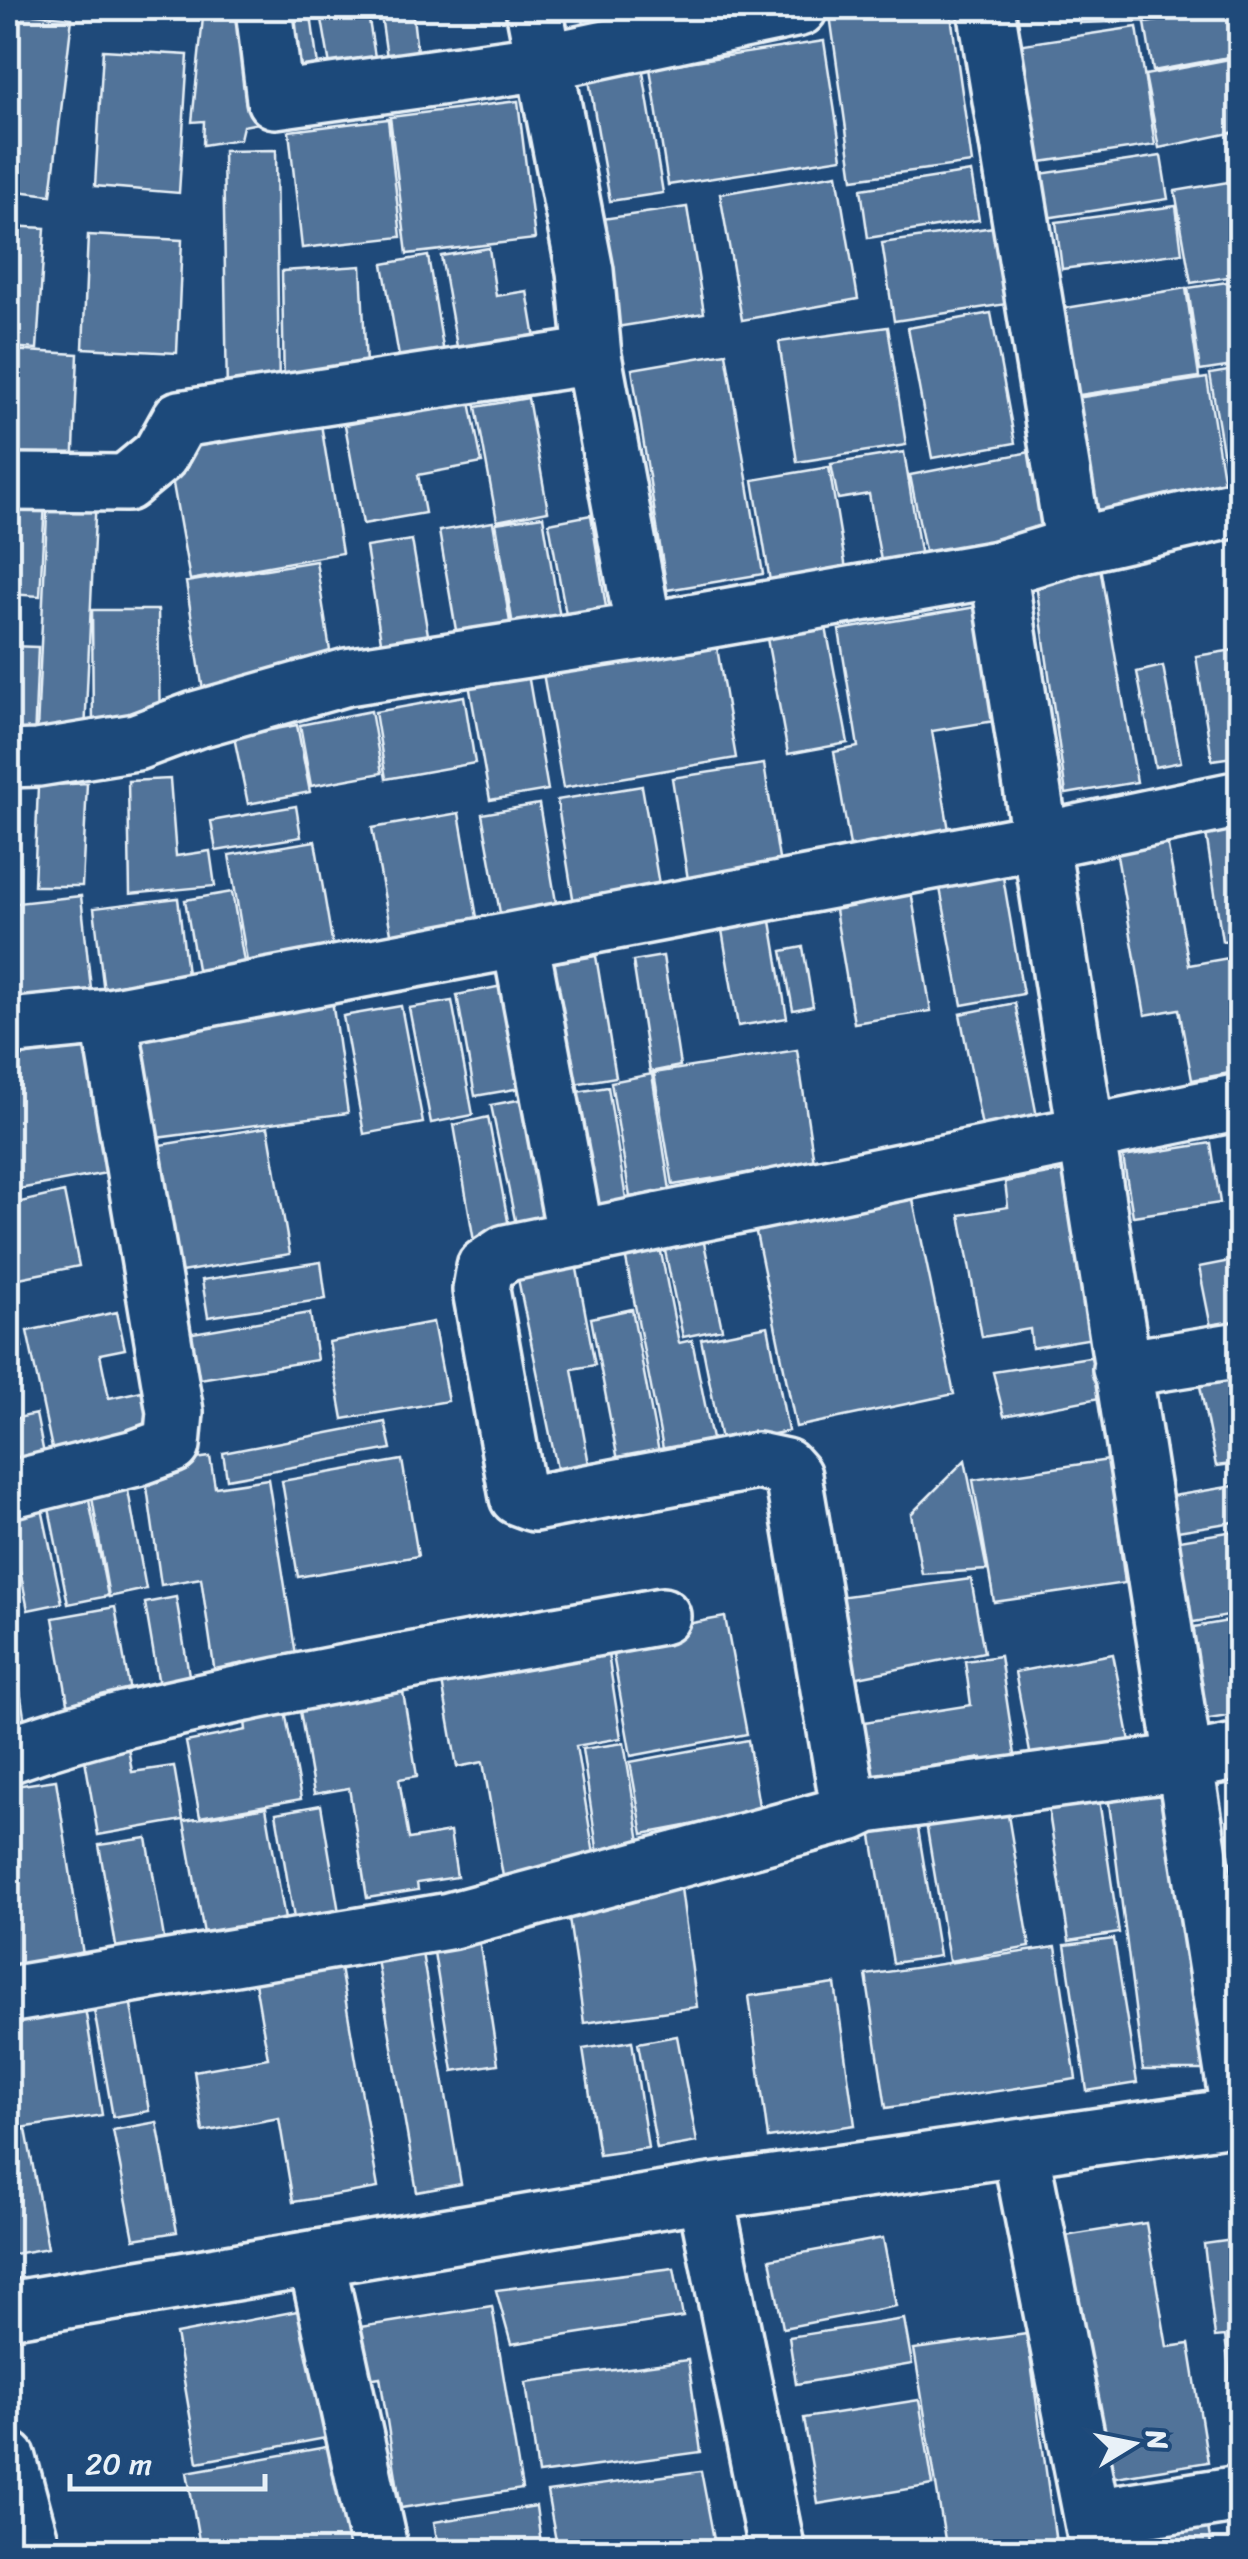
<svg xmlns="http://www.w3.org/2000/svg" width="1248" height="2559" font-family="Sriracha,sans-serif">
<style>
.building{fill:#517399;stroke:#e8f1f8;stroke-width:2.5}
.lines{fill:none;stroke-linecap:round;stroke-linejoin:round}
.street-casing{stroke:#e8f1f8;stroke-width:62}
.street{stroke:#1f4a7a;stroke-width:55}
</style>
<rect width="100%" height="100%" fill="#1f4a7a"/>
<filter id="ink" filterUnits="userSpaceOnUse"><feTurbulence type="fractalNoise" baseFrequency=".01" numOctaves="2"/><feDisplacementMap in="SourceGraphic" scale="20" xChannelSelector="R" yChannelSelector="G"/><feConvolveMatrix kernelMatrix="1 2 1 2 8 2 1 2 1" color-interpolation-filters="sRGB"/></filter>
<g filter="url(#ink)">
<path class="building" d="M204,8H256L269,121L243,126L240,139L203,145L204,121L192,122Z
M272,8H310L320,81L283,86Z
M320,8H367L376,63L331,71Z
M380,8H412L418,60L388,65Z
M581,8H682L586,35Z
M877,8H950L972,163L853,179L830,15Z
M1078,8H1145L1147,21L1080,23Z
M1152,8H1212L1153,18Z
M1240,8V55L1153,71L1145,23Z
M8,11L72,18L51,195L8,190Z
M1137,27L1155,145L1034,163L1017,45Z
M824,41L842,158L668,185L650,68Z
M103,50L188,55L179,193L95,186Z
M1240,57V131L1159,148L1145,75Z
M643,72L663,193L610,201L589,80Z
M518,101L535,239L407,254L390,117Z
M388,119L401,237L302,248L289,131Z
M276,150L279,395L227,397L223,151Z
M1161,156L1168,199L1046,218L1040,174Z
M971,172L979,220L868,238L861,189Z
M837,174L858,299L742,320L720,194Z
M1240,180V275L1191,283L1175,191Z
M1176,206L1182,253L1062,269L1056,222Z
M687,207L704,313L604,329L588,221Z
M8,226L45,228L37,349L8,347Z
M1001,226L1013,303L894,321L882,243Z
M88,235L182,240L177,353L83,348Z
M489,248L496,296L527,291L536,344L459,358L441,256Z
M428,256L446,366L402,374L383,264Z
M361,266L367,385L284,390L282,271Z
M1240,280V365L1200,371L1188,288Z
M1186,288L1199,377L1073,396L1060,309Z
M991,313L1015,443L932,458L908,328Z
M888,327L906,445L797,462L779,342Z
M8,350L78,354L73,473L8,470Z
M726,353L763,574L667,590L632,369Z
M1240,369V492L1230,494L1210,374Z
M1207,378L1227,503L1096,523L1076,398Z
M528,398L548,511L497,521L476,407Z
M470,402L482,463L418,475L425,513L363,524L345,425Z
M321,424L342,553L190,580L167,450Z
M904,452L924,576L885,583L869,494L838,499L831,464Z
M1030,452L1047,537L927,561L910,475Z
M829,467L848,581L772,593L753,480Z
M48,492L96,495L85,733L37,731Z
M8,498L45,501L40,596L8,594Z
M591,515L607,613L567,620L549,523Z
M543,516L561,624L514,632L496,523Z
M493,522L512,634L458,642L439,531Z
M412,540L432,658L385,666L366,547Z
M316,561L333,670L203,691L186,582Z
M1099,561L1137,782L1066,794L1035,577Z
M982,606L1001,720L932,731L951,842L852,858L834,752L858,747L839,630Z
M92,610H158L160,727L93,728Z
M825,622L848,743L788,754L766,633Z
M716,642L736,758L563,788L543,673Z
M8,646L38,647L34,742L8,741Z
M1240,649V756L1212,760L1196,656Z
M1163,666L1181,762L1155,767L1137,672Z
M528,674L548,790L490,800L469,684Z
M464,696L475,763L386,779L375,712Z
M371,711L382,773L311,786L300,725Z
M297,725L310,792L248,804L234,737Z
M764,764L781,872L689,886L672,778Z
M170,779L176,856L210,851L215,886L130,894L128,781Z
M87,783L82,886H34L38,786Z
M642,786L661,896L575,910L557,800Z
M539,804L560,925L504,935L482,814Z
M296,806L301,837L216,851L211,821Z
M459,813L479,929L393,944L372,828Z
M1240,828V939L1222,941L1206,833Z
M315,841L335,959L249,973L229,855Z
M1167,841L1189,965L1240,956V1071L1192,1080L1179,1009L1145,1015L1116,850Z
M1003,877L1023,994L962,1005L940,888Z
M911,891L931,1011L854,1023L834,904Z
M232,892L247,979L200,986L185,900Z
M81,896L93,1007L8,1017V904Z
M178,898L190,999L106,1009L94,908Z
M771,921L787,1018L738,1026L722,930Z
M803,947L813,1006L793,1010L782,951Z
M596,956L616,1077L562,1086L542,965Z
M663,956L680,1066L650,1072L633,961Z
M512,984L532,1086L475,1096L457,995Z
M332,1000L348,1113L156,1138L142,1036L221,1025L220,1015Z
M452,1001L473,1115L431,1123L409,1008Z
M1015,1003L1038,1122L983,1132L960,1014Z
M401,1006L423,1123L364,1134L343,1016Z
M93,1042L117,1171L8,1191V1059Z
M797,1050L814,1162L673,1185L654,1073Z
M652,1074L670,1190L630,1197L611,1082Z
M608,1087L627,1205L583,1211L564,1094Z
M539,1096L565,1231L519,1239L491,1105Z
M488,1117L513,1247L476,1253L454,1125Z
M268,1127L290,1254L169,1274L148,1147Z
M1211,1143L1220,1203L1133,1216L1123,1157Z
M1064,1171L1093,1338L1032,1348L1030,1329L982,1337L960,1215L1008,1207L1005,1182Z
M911,1190L954,1394L796,1427L754,1223Z
M64,1192L79,1266L14,1279L8,1249V1205Z
M703,1238L722,1329L683,1337L664,1246Z
M659,1242L679,1343L692,1340L714,1449L665,1459L624,1249Z
M575,1258L595,1365L572,1369L592,1481L561,1488L516,1269Z
M1240,1259V1342L1215,1347L1199,1267Z
M321,1262L326,1299L208,1317L202,1280Z
M14,1306L22,1347L8,1350V1307Z
M632,1309L661,1463L620,1471L591,1318Z
M117,1312L125,1349L100,1354L109,1398L151,1389L162,1436L54,1458L27,1331Z
M310,1313L317,1360L193,1380L187,1334Z
M433,1322L448,1401L343,1419L329,1342Z
M768,1326L788,1431L722,1445L701,1339Z
M1109,1354L1110,1396L1004,1416L993,1372Z
M1240,1370V1463L1216,1466L1200,1386Z
M36,1414L47,1469L8,1478V1420Z
M385,1422L391,1449L227,1479L223,1453Z
M210,1457L215,1487L268,1479L297,1662L215,1674L201,1578L161,1585L144,1466Z
M402,1460L418,1556L298,1577L282,1481Z
M965,1460L987,1570L922,1574L911,1514Z
M1109,1460L1125,1583L994,1602L973,1480Z
M125,1474L146,1589L109,1597L89,1480Z
M85,1480L108,1596L68,1604L45,1488Z
M1240,1485V1521L1159,1534L1154,1499Z
M40,1499L62,1603L28,1610L8,1510Z
M1240,1530V1614L1182,1624L1168,1542Z
M8,1561L20,1632L8,1634Z
M971,1579L984,1652L848,1679L831,1598Z
M176,1597L191,1687L160,1691L145,1603Z
M115,1607L132,1703L70,1714L53,1618Z
M725,1617L747,1734L631,1756L610,1638Z
M1240,1619V1714L1197,1721L1182,1629Z
M13,1645L27,1736L8,1739V1646Z
M608,1654L621,1738L576,1746L596,1866L504,1882L483,1762L457,1767L442,1682Z
M1113,1654L1130,1741L1031,1758L1015,1672Z
M1000,1656L1017,1768L985,1774L982,1758L868,1776L858,1723L971,1705L965,1661Z
M401,1680L417,1776L399,1779L409,1839L450,1832L457,1877L417,1883L418,1890L367,1898L349,1788L314,1794L298,1699Z
M284,1705L301,1799L200,1817L186,1742L246,1730L244,1713Z
M748,1740L760,1812L643,1834L630,1762Z
M127,1741L132,1772L174,1766L183,1820L98,1835L83,1748Z
M624,1743L642,1854L599,1861L582,1749Z
M1173,1776L1216,2070H1143L1108,1795Z
M56,1780L86,1974L8,1986V1787Z
M1097,1786L1119,1933L1069,1941L1046,1794Z
M1005,1797L1030,1947L949,1961L924,1811Z
M321,1805L342,1930L297,1936L276,1813Z
M266,1807L287,1931L206,1945L184,1821Z
M916,1816L939,1956L893,1963L870,1824Z
M147,1838L167,1956L119,1964L99,1845Z
M681,1888L697,2007L584,2023L567,1904Z
M479,1939L498,2064L453,2071L433,1946Z
M1114,1939L1137,2083L1087,2091L1065,1945Z
M420,1941L461,2184L417,2192L375,1948Z
M1056,1947L1076,2079L886,2108L866,1975Z
M338,1956L378,2188L293,2202L279,2118L203,2132L194,2071L268,2058L253,1971Z
M835,1984L855,2125L768,2138L749,1996Z
M129,1993L149,2111L113,2117L92,1999Z
M83,1995L102,2115L21,2128L8,2042V2007Z
M677,2036L697,2142L657,2149L638,2043Z
M632,2041L648,2148L599,2155L583,2049Z
M157,2122L177,2232L134,2239L113,2130Z
M26,2129L48,2248L8,2255V2132Z
M1146,2223L1167,2347L1189,2344L1208,2462L1103,2479L1065,2236Z
M883,2238L896,2306L783,2328L770,2259Z
M1240,2239V2458L1225,2336L1215,2337L1204,2244Z
M674,2268L683,2317L511,2344L496,2290Z
M492,2306L522,2489L401,2508L380,2377L362,2380L354,2328Z
M308,2309L331,2437L198,2462L176,2334Z
M904,2319L912,2364L796,2384L789,2337Z
M1027,2334L1056,2543L999,2552H947L914,2349Z
M688,2360L701,2452L538,2474L526,2382Z
M919,2400L933,2485L818,2504L804,2418Z
M343,2444L362,2552H201L187,2472Z
M701,2471L716,2550L558,2552L547,2492Z
M536,2506L542,2552H439L434,2522Z
M1207,2520L1212,2552H1129L1126,2532Z"/>
<g class="lines">
<g class="street-casing">
<path id="street" d="M264,8L275,100L545,62L799,8
M534,8L585,271L593,356L644,631L998,569L1074,546
M986,8L1074,546L1240,508
M8,482L126,483L160,455L180,419L593,356
M998,569L1240,2117
M8,759L38,758L136,742L195,720L347,677L644,631
M520,940L576,1239
M8,1027L109,1017L1038,841L1240,799
M1240,1102L506,1253L485,1267L481,1290L518,1497L534,1503L757,1461L785,1467L793,1476L850,1813L867,1805L1184,1762L1240,1751
M1121,1369L1240,1350
M8,1490L136,1458L172,1445L175,1412L109,1017
M8,1755C86,1726 169,1709 250,1692C387,1663 525,1641 662,1616
M8,1995L449,1921L850,1813
M1020,2149L1099,2552
M705,2193L777,2552
M316,2258L380,2552
M8,2310L705,2193L1240,2116
M8,2459L33,2552
M1093,2517L1240,2494"/>
</g>
<use href="#street" class="street"/>
</g>
</g>
<rect width="1248" height="2559" fill="none" stroke="#1f4a7a" stroke-width="40"/>
<rect x="20" y="20" width="1208" height="2519" fill="none" stroke="#e8f1f8" stroke-width="4" filter="url(#ink)"/>
<g transform="translate(1133 2444) rotate(80)" stroke="#1f4a7a" stroke-width="8" paint-order="stroke">
<path d="M0-8L18 38L0 25L-18 38Z" fill="#e8f1f8"/>
<text y="-15" font-size="28" font-weight="bold" text-anchor="middle" fill="#e8f1f8">N</text>
</g>
<path d="M70 2474v15h195v-15" fill="none" stroke="#e8f1f8" stroke-width="5"/>
<text x="85" y="2474" font-size="30" fill="#e8f1f8" stroke="#1f4a7a" stroke-width="8" paint-order="stroke">20 m</text>
</svg>
